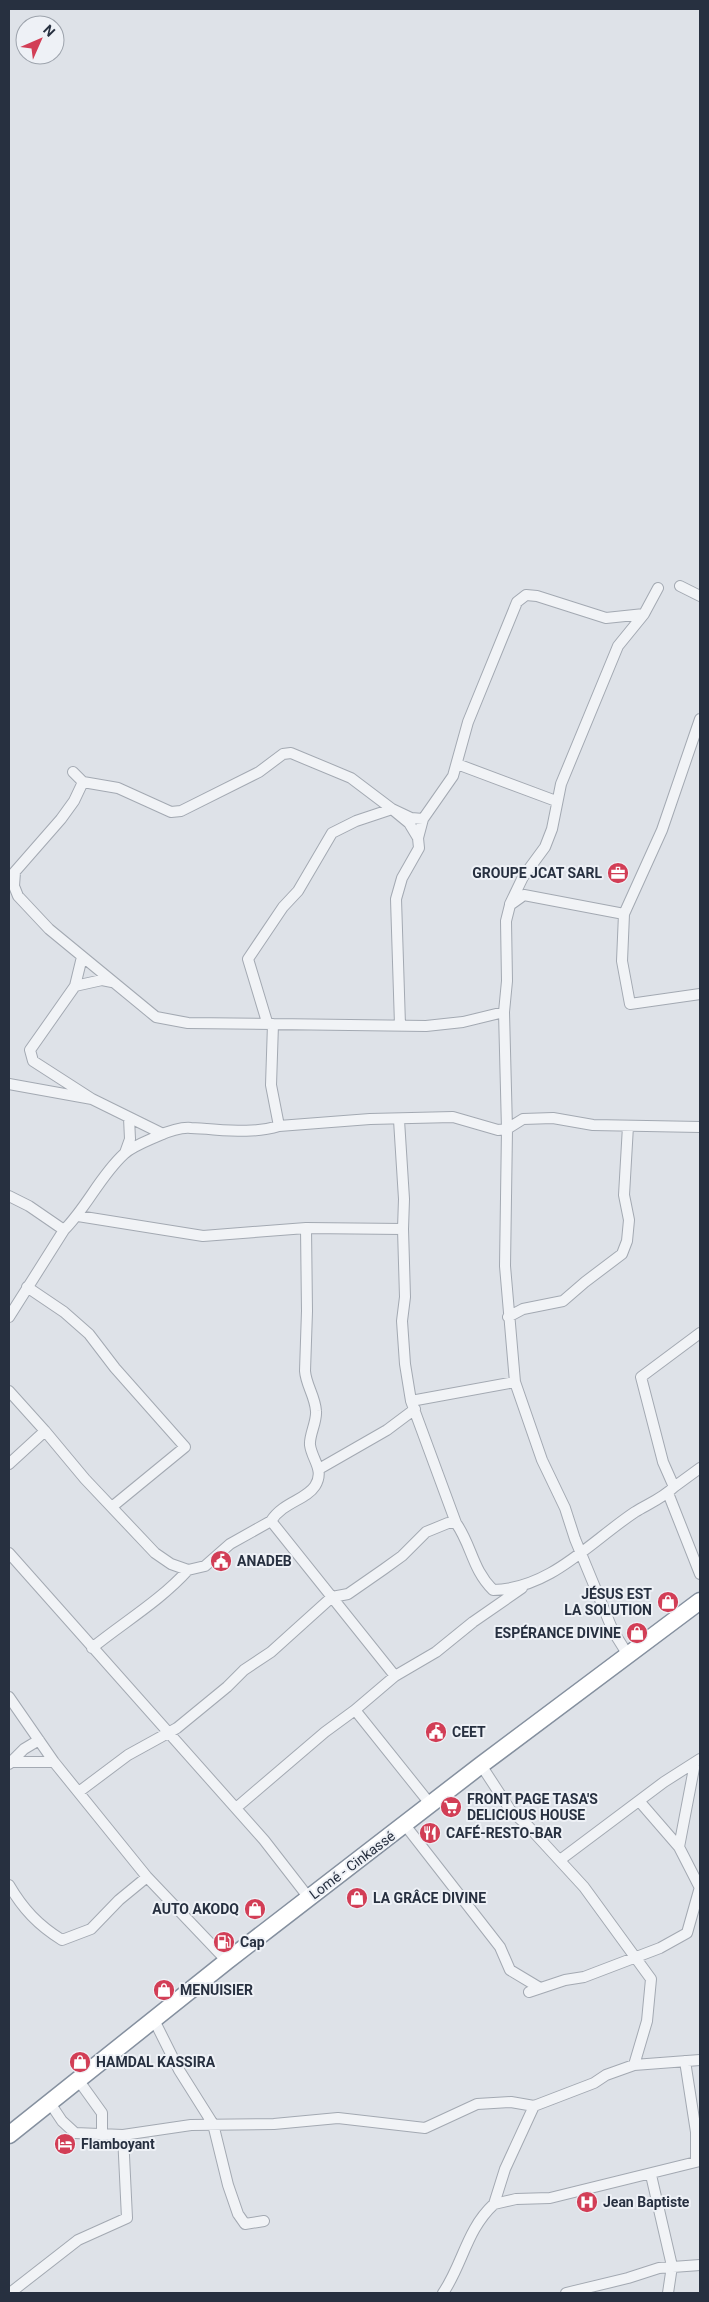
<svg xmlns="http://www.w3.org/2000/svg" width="709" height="2302" font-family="Roboto,sans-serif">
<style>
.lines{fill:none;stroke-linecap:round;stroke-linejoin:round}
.minor-casing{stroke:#a3a9b2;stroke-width:12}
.trunk-casing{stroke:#85909f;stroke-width:19}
.minor{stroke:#f1f3f6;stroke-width:10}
.trunk{stroke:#fff;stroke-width:16}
.labels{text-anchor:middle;stroke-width:4;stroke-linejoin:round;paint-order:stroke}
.poi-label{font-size:14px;font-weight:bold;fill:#273040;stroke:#eef1f6;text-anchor:start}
.street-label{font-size:14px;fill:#273040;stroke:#eef1f6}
</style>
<rect width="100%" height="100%" fill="#dee2e8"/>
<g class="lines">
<g class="minor-casing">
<path id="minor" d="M680,586L700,596
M700,719L662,830L624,914L622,961L630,1004L700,994
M457,764L556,801
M83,782L118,788L171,812L181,811L259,772L283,754L291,753L351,778L392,809L411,818L423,819L453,776L468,722L517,602L526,595L537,596L606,618L644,614
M15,872L14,886L18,896L49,929L156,1017L188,1023L426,1026L463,1022L504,1012
M12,875L61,819L74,801L83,782L73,772
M510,904L523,877L545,847L552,829L561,784L618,646L644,614L658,588
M624,914L524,895L510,905L506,921L507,981L504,1012L507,1129L505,1266L515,1382L542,1460L565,1508L575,1539L613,1631L628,1655
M82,957L75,986L30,1050L33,1061L92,1099
M75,986L102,980L112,982
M267,1022L248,959L283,907L298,891L332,833L356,821L392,809L409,823L418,838
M400,1025L396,899L402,878L419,848L418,838L423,819
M9,1084L92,1099L163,1134
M399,1120L404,1199L403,1229
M279,1126L370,1119L453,1117L498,1130L507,1129L523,1119L553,1118L593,1125L700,1127
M125,1153L130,1139L129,1118
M9,1196L29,1206L64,1230L9,1317
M78,1216L203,1236L306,1228L403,1229L405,1297L402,1321L405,1364L411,1401L456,1523
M64,1230C87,1207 100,1176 124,1154C133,1146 147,1141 158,1136C167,1132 181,1127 191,1128C221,1129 250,1135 279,1126L271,1085L273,1024
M27,1287L64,1312L89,1334L115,1368L185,1447L113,1506
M508,1317L523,1309L563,1301L585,1282L622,1254L627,1241L629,1220L624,1195L628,1126
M700,1333L641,1377L663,1462L674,1487L700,1468
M9,1391L45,1431
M411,1401L515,1382
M9,1464L45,1431L85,1479L155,1553L171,1564L188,1570L205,1566L230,1544L271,1521L395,1676
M319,1469L387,1430L415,1409
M668,1493L700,1574
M271,1521C283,1502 306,1500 315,1486C325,1470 312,1460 310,1445C309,1435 317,1422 316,1411C315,1396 306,1385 305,1371L307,1311L306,1228
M9,1553L264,1840L309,1898
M92,1648C124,1622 160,1601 188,1570
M9,1697L54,1762L147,1877L227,1961
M10,1762H54
M9,1764L24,1749L39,1740
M481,1765L511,1811L528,1826L584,1887L651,1979L647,2021L634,2065L606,2075L594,2083L534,2106L505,2169L494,2204L516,2199L550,2198L700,2161
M80,1791L128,1755L177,1728L227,1687L244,1670L271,1652L332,1597L348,1594L384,1569L402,1556L426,1532L448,1523H456C472,1546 472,1569 493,1590C550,1589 590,1542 635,1512C648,1504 663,1498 674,1487
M640,1802L679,1847L700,1888
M431,1805L355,1710L395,1676L436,1652L473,1622L522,1588
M236,1808L325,1732L355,1710
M405,1825L500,1947L510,1970L540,1988
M679,1847L695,1763
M560,1860L664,1782L700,1759
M9,1885C23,1909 38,1925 62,1940L91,1929L119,1900L147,1877
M529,1992L565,1980L584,1977L660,1948L687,1933L700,1887
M154,2020L179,2070L213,2124L228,2185L238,2214L245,2224L264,2221
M685,2061L696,2132V2161
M634,2065L700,2060
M79,2081L102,2113V2133
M50,2103L62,2121L75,2133L123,2135L191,2125L274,2124L338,2118L425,2128L477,2104L511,2102L534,2106
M651,2175L672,2266L668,2293
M10,2293L78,2240L127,2218L123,2135
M443,2293C463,2264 466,2230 494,2204
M566,2293L628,2278L659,2268L700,2265"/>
</g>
<g class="trunk-casing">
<path id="trunk" d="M9,2135L227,1961L481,1765L700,1601"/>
</g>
<use href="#minor" class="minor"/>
<use href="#trunk" class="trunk"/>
</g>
<defs>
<g id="office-disc" transform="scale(1.125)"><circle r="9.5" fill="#d23e56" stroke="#eef1f6"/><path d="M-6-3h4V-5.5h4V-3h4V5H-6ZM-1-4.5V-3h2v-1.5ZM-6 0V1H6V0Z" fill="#fff"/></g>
<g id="civic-disc" transform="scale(1.125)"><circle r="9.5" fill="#d23e56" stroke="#eef1f6"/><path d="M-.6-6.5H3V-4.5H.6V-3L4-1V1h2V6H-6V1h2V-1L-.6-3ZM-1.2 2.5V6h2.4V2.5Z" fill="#fff"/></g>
<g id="shop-disc" transform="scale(1.125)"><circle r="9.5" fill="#d23e56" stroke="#eef1f6"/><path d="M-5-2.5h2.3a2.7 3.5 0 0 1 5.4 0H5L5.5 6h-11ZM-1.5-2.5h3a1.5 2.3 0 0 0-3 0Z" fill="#fff"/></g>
<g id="supermarket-disc" transform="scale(1.125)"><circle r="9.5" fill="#d23e56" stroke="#eef1f6"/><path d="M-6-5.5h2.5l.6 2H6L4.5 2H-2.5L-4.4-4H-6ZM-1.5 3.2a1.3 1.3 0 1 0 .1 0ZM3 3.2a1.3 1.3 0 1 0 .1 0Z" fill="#fff"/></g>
<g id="restaurant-disc" transform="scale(1.125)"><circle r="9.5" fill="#d23e56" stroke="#eef1f6"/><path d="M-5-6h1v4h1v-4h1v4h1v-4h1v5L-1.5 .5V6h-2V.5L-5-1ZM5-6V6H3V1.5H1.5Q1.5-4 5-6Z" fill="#fff"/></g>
<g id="fuel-disc" transform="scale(1.125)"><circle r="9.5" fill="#d23e56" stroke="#eef1f6"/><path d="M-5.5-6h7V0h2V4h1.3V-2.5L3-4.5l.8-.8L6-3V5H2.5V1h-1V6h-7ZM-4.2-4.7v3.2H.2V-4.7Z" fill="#fff"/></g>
<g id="hotel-disc" transform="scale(1.125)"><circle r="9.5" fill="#d23e56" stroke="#eef1f6"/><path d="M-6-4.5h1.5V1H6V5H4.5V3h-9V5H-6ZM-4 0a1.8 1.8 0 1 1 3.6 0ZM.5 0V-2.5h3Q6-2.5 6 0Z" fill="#fff"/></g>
<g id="hospital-disc" transform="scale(1.125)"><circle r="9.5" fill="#d23e56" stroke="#eef1f6"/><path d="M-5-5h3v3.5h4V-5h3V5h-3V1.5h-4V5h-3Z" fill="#fff"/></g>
</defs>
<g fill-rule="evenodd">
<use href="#office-disc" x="618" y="873"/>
<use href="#civic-disc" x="221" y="1561"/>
<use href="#shop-disc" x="668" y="1602"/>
<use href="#shop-disc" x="637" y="1633"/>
<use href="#civic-disc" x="436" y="1732"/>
<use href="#supermarket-disc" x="451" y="1807"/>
<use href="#restaurant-disc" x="430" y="1833"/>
<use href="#shop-disc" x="357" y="1898"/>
<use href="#shop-disc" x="255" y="1909"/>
<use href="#fuel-disc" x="224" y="1942"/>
<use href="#shop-disc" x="164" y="1990"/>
<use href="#shop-disc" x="80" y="2062"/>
<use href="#hotel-disc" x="65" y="2144"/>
<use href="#hospital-disc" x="587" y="2202"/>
</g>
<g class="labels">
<g class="poi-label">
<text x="602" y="878" text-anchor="end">GROUPE JCAT SARL</text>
<text x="237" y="1566">ANADEB</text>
<text x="652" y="1599" text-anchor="end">JÉSUS EST<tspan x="652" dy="16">LA SOLUTION</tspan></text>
<text x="621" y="1638" text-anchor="end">ESPÉRANCE DIVINE</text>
<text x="452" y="1737">CEET</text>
<text x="467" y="1804">FRONT PAGE TASA'S<tspan x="467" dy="16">DELICIOUS HOUSE</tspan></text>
<text x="446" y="1838">CAFÉ-RESTO-BAR</text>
<text x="373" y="1903">LA GRÂCE DIVINE</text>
<text x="239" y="1914" text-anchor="end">AUTO AKODQ</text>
<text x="240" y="1947">Cap</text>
<text x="180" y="1995">MENUISIER</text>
<text x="96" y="2067">HAMDAL KASSIRA</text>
<text x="81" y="2149">Flamboyant</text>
<text x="603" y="2207">Jean Baptiste</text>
</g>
<g class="street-label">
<text transform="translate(352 1865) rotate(-37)" y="5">Lomé - Cinkassé</text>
</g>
</g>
<rect width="709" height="2302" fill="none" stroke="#273040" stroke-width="20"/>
<g transform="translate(40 40) rotate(45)"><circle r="24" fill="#eef1f6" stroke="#9ea4ad"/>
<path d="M0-4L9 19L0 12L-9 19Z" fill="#d23e56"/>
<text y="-8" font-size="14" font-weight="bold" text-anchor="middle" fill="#273040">N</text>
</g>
</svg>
